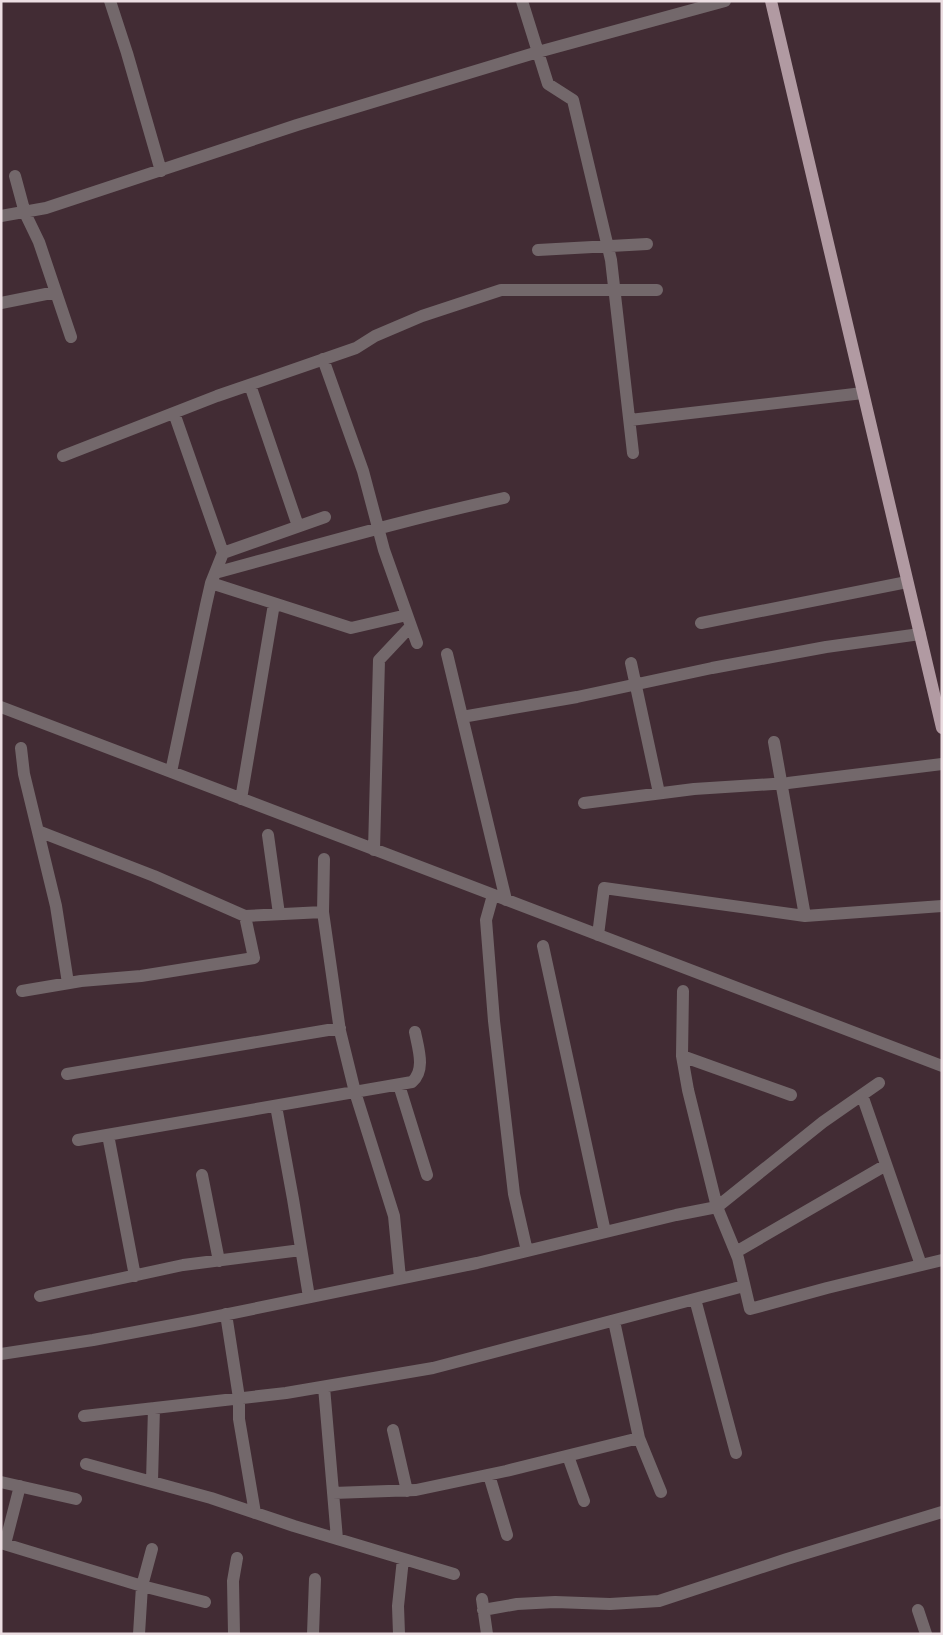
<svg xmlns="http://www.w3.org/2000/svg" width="943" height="1635" font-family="'DejaVu Sans',sans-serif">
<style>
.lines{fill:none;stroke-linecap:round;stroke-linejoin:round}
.minor{stroke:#73686b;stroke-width:12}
.major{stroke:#b19aa2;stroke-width:12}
</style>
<rect width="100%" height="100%" fill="#422c34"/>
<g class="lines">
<path class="minor" d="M110,1L127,53L161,171
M522,1L548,84L573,100L611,260L633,453
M15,176L25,213L39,242L71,337
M1,216L46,208L297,125L538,52L725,1
M538,250L647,244
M1,303L56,292
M323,359L363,471L384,550L417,643
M250,385L298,526
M630,420L863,393
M63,456L217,396L356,348L375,336L422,316L501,290H657
M223,553L325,517
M215,573C311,547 407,519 504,498
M211,583L351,628L407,615
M701,623L907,582
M447,654L506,900
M631,663L659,793
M1,707L942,1066
M462,717L577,697L712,668L826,647L920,634
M774,742L805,916
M21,748L24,774L56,906L68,983
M171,772L206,605L211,583L223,553L174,413
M241,799L274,604
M584,803L694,789L788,783L942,764
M38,831L154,876L245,916L323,912
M268,835L279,914
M374,850L379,660L411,626
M324,859L323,912L340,1031L355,1092L394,1216L400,1278
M493,895L486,920L494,1021L514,1194L527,1251
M598,935L604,888L805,916L942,906
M543,946L605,1232
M22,991L81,981L141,976L254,958L245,916
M683,991L682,1056L688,1090L717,1207L738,1258L750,1309L827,1288L942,1260
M682,1056L791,1095
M67,1074L340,1028
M399,1085L427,1175
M862,1095L921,1265
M276,1106L293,1199L309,1297
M108,1135L135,1276
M78,1140L412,1082C426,1070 418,1048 415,1032
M202,1175L219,1261
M736,1252L886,1165
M40,1296L183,1265L301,1250
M695,1299L736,1453
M226,1314L239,1398V1419L255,1513
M614,1321L639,1438L661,1492
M1,1354L93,1340L194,1321L477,1263L676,1215L717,1207L823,1122L879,1083
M324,1387L337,1539
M84,1416L286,1393L433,1368L744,1286
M393,1430L407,1491
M568,1456L584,1501
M86,1464L211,1498L294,1526L454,1574
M489,1475L507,1535
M152,1481L154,1408
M1,1482L76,1499
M333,1493L416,1490L506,1471L639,1438
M1,1543L142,1586L205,1602
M5,1544L20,1486
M482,1599L487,1634
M483,1610L517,1604L555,1602L610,1604L659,1601L787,1559L942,1512
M918,1610L926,1634
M139,1634L142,1586L152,1549
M234,1634L233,1581L237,1558
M313,1634L315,1579
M399,1634L398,1606L403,1559"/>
<path class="major" d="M771,1L942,728"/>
</g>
<rect width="943" height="1635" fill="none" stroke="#ecdee2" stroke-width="5"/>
</svg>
